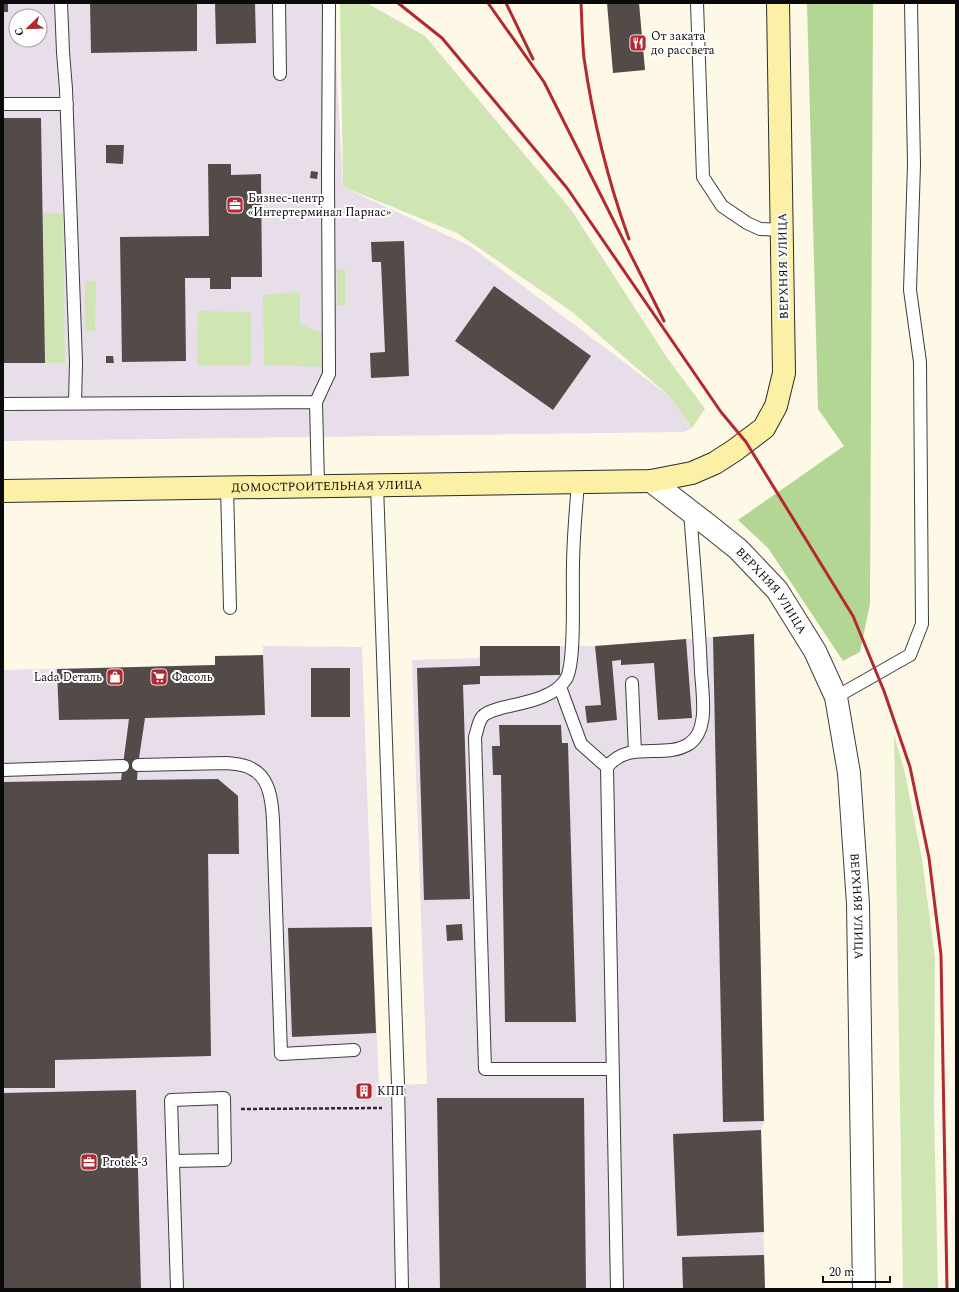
<svg xmlns="http://www.w3.org/2000/svg" width="959" height="1292" font-family="Spectral,serif">
<style>
.industrial{fill:#e7dee9;fill-rule:evenodd}
.green{fill:#cfe6b4}
.forest{fill:#b3d694}
.building{fill:#524b47}
.lines{fill:none;stroke-linecap:round;stroke-linejoin:round}
.lane-casing{stroke:#3d3d3d;stroke-width:14}
.street-casing{stroke:#3d3d3d;stroke-width:24}
.secondary-casing{stroke:#2c2c2c;stroke-width:24}
.path{stroke:#2c2c2c;stroke-width:2.5;stroke-dasharray:4 2;stroke-linecap:butt}
.lane{stroke:#fff;stroke-width:12}
.street{stroke:#fff;stroke-width:22}
.secondary{stroke:#fbf0a5;stroke-width:22}
.rail{stroke:#b22932;stroke-width:3}
.labels{text-anchor:middle;stroke-width:4;stroke-linejoin:round;paint-order:stroke}
.poi-label{font-size:12px;fill:#0a0a0a;stroke:#fff;text-anchor:start}
.street-label{font-size:12px;fill:#0a0a0a;stroke:#fff}
</style>
<rect width="100%" height="100%" fill="#fef9e7"/>
<path class="industrial" d="M3,3H333L343,187L470,246L669,396L692,428L684,432L3,441ZM16,16H40V40H16Z
M754,634L764,1121L761,1130L765,1289H3V670L215,665V656L263,655V646L362,647L372,927L379,1085L427,1084L412,660L479,658L480,646H595Z"/>
<path class="green" d="M340,3H367L425,36L572,211L666,356L705,409L692,428L669,396L571,311L457,233L343,187Z
M42,213H63L65,363H45Z
M337,269H345V305H337Z
M85,281H96L95,331H85Z
M300,292V324L326,335V367L264,365L263,295Z
M198,311L251,312V365L197,366Z
M894,734L905,773L922,859L935,958L934,1109L938,1289H903Z"/>
<path class="forest" d="M807,3H873L870,604L860,652L843,661L768,548L738,520L844,446L818,409Z"/>
<path class="building" d="M3,3H8V12H3Z
M90,3H197V51L91,53Z
M215,3H255L256,43L216,44Z
M607,3H639L645,70L613,73Z
M3,118H41L45,363H3Z
M106,145H124L123,164L106,163Z
M208,164H231V175L261,174L262,277H231V289H210V278H185L186,361L122,362L120,237L209,236Z
M311,171L318,172L317,179L310,178Z
M404,241L409,376L371,378L370,353L385,352L381,262H372L371,242Z
M494,286L591,356L553,410L455,341Z
M106,356H113L114,363H106Z
M754,634L764,1121L723,1122L713,637Z
M686,639L692,718L658,720L654,663L621,665V660L612,661L617,720L587,723L585,706L601,705L595,646Z
M480,646H560V675L480,676V684L463,685L470,899L424,900L417,668L480,666Z
M263,655L265,715L145,718L138,765L137,780L218,779L238,796L239,854H208L211,1056L55,1060V1088H3V782L121,780L129,719L59,720L57,669L215,665V656Z
M311,668H350V717H311Z
M499,725H561L562,743H568L576,1022H505L501,775H493L492,746H500Z
M462,924L463,940L447,941L446,925Z
M372,927L376,1033L292,1037L288,928Z
M360,1087H368V1096H360Z
M136,1090L141,1289H3V1093Z
M437,1098H584L586,1289H440Z
M761,1130L764,1232L677,1236L673,1134Z
M764,1255L765,1289H683L682,1257Z"/>
<g class="lines">
<g class="lane-casing">
<path id="lane" d="M61,3L63,52L66,89L76,362L75,403
M279,3L280,74
M697,3L703,177L722,206L747,223L760,229L783,230
M3,104H67
M3,404L316,402
M578,482C576,510 573,539 573,567C572,589 576,664 566,679C554,699 521,703 501,708C495,710 486,712 482,717C478,723 477,731 475,737L485,1069H613
M318,485L316,402L329,374L328,173L329,3
M377,485L398,1084L402,1289
M227,487L230,608
M632,683L635,752
M560,687L581,744L607,767
M836,697L910,655L922,624L920,362L910,290L914,165L911,3
M138,765L227,763C235,764 245,764 252,769C270,778 272,802 273,820L281,1054L354,1050
M3,770L123,766
M173,1161L225,1160L224,1098L171,1100L177,1289
M617,1289L607,767C630,739 663,760 689,744C696,739 701,730 702,721C705,710 702,685 701,672C699,619 694,565 690,511"/>
</g>
<g class="street-casing">
<g id="street">
<path id="s1" d="M651,481L708,525L738,549L777,590L815,651L836,697L849,773L858,904L864,1289"/>
</g>
</g>
<g class="secondary-casing">
<g id="secondary">
<path id="s2" d="M3,491L651,481L692,473L715,463L735,450L764,428L776,406L784,373L778,3"/>
</g>
</g>
<path class="path" d="M241,1109L382,1108"/>
<use href="#lane" class="lane"/>
<use href="#street" class="street"/>
<use href="#secondary" class="secondary"/>
<path class="rail" d="M398,3L442,38L567,188L721,412L746,442L853,616L884,691L910,767L929,858L941,955L947,1289
M488,3L544,82L664,321
M506,3L533,59
M581,3C582,21 582,40 584,58C593,120 608,181 629,239"/>
</g>
<defs>
<g id="restaurant-square" transform="scale(0.9)"><rect x="-9" y="-9" width="18" height="18" rx="4" fill="#b22932" stroke="#fff"/><path d="M-5-6h1v4h1v-4h1v4h1v-4h1v5L-1.5 .5V6h-2V.5L-5-1ZM5-6V6H3V1.5H1.5Q1.5-4 5-6Z" fill="#fff"/></g>
<g id="office-square" transform="scale(0.9)"><rect x="-9" y="-9" width="18" height="18" rx="4" fill="#b22932" stroke="#fff"/><path d="M-6-3h4V-5.5h4V-3h4V5H-6ZM-1-4.5V-3h2v-1.5ZM-6 0V1H6V0Z" fill="#fff"/></g>
<g id="shop-square" transform="scale(0.9)"><rect x="-9" y="-9" width="18" height="18" rx="4" fill="#b22932" stroke="#fff"/><path d="M-5-2.5h2.3a2.7 3.5 0 0 1 5.4 0H5L5.5 6h-11ZM-1.5-2.5h3a1.5 2.3 0 0 0-3 0Z" fill="#fff"/></g>
<g id="supermarket-square" transform="scale(0.9)"><rect x="-9" y="-9" width="18" height="18" rx="4" fill="#b22932" stroke="#fff"/><path d="M-6-5.5h2.5l.6 2H6L4.5 2H-2.5L-4.4-4H-6ZM-1.5 3.2a1.3 1.3 0 1 0 .1 0ZM3 3.2a1.3 1.3 0 1 0 .1 0Z" fill="#fff"/></g>
<g id="building-square" transform="scale(0.9)"><rect x="-9" y="-9" width="18" height="18" rx="4" fill="#b22932" stroke="#fff"/><path d="M-4-6H4V6H1V3H-1V6H-4ZM-2.5-4.3h1.7v1.8h-1.7ZM.8-4.3h1.7v1.8H.8ZM-2.5-1h1.7V.8h-1.7ZM.8-1h1.7V.8H.8Z" fill="#fff"/></g>
</defs>
<g fill-rule="evenodd">
<use href="#restaurant-square" x="638" y="43"/>
<use href="#office-square" x="235" y="205"/>
<use href="#shop-square" x="115" y="677"/>
<use href="#supermarket-square" x="159" y="677"/>
<use href="#building-square" x="364" y="1091"/>
<use href="#office-square" x="89" y="1162"/>
</g>
<g class="labels">
<g class="poi-label">
<text x="651" y="40">От заката<tspan x="651" dy="14">до рассвета</tspan></text>
<text x="248" y="202">Бизнес-центр<tspan x="248" dy="14">«Интертерминал Парнас»</tspan></text>
<text x="102" y="681" text-anchor="end">Lada Dеталь</text>
<text x="172" y="681">Фасоль</text>
<text x="377" y="1095">КПП</text>
<text x="102" y="1166">Protek-3</text>
</g>
<g class="street-label">
<text transform="translate(783 266) rotate(-91)" y="4">ВЕРХНЯЯ УЛИЦА</text>
<text dy="4" stroke="none"><textPath href="#s2" startOffset="324">ДОМОСТРОИТЕЛЬНАЯ УЛИЦА</textPath></text>
<text dy="4" stroke="none"><textPath href="#s1" startOffset="164">ВЕРХНЯЯ УЛИЦА</textPath></text>
<text dy="4" stroke="none"><textPath href="#s1" startOffset="500">ВЕРХНЯЯ УЛИЦА</textPath></text>
</g>
</g>
<rect width="959" height="1292" fill="none" stroke="#0a0a0a" stroke-width="8"/>
<g transform="translate(28 28) rotate(247)"><circle r="19" fill="#ffffff" stroke="#9d9d9d"/>
<path d="M0-3L7 15L0 10L-7 15Z" fill="#b22932"/>
<text y="-6" font-size="11" font-weight="bold" text-anchor="middle" fill="#0a0a0a">С</text>
</g>
<path d="M823 1276v6h67v-6" fill="none" stroke="#0a0a0a" stroke-width="2"/>
<text x="829" y="1276" font-size="12" fill="#0a0a0a" stroke="#ffffff" stroke-width="3" paint-order="stroke">20 m</text>
</svg>
